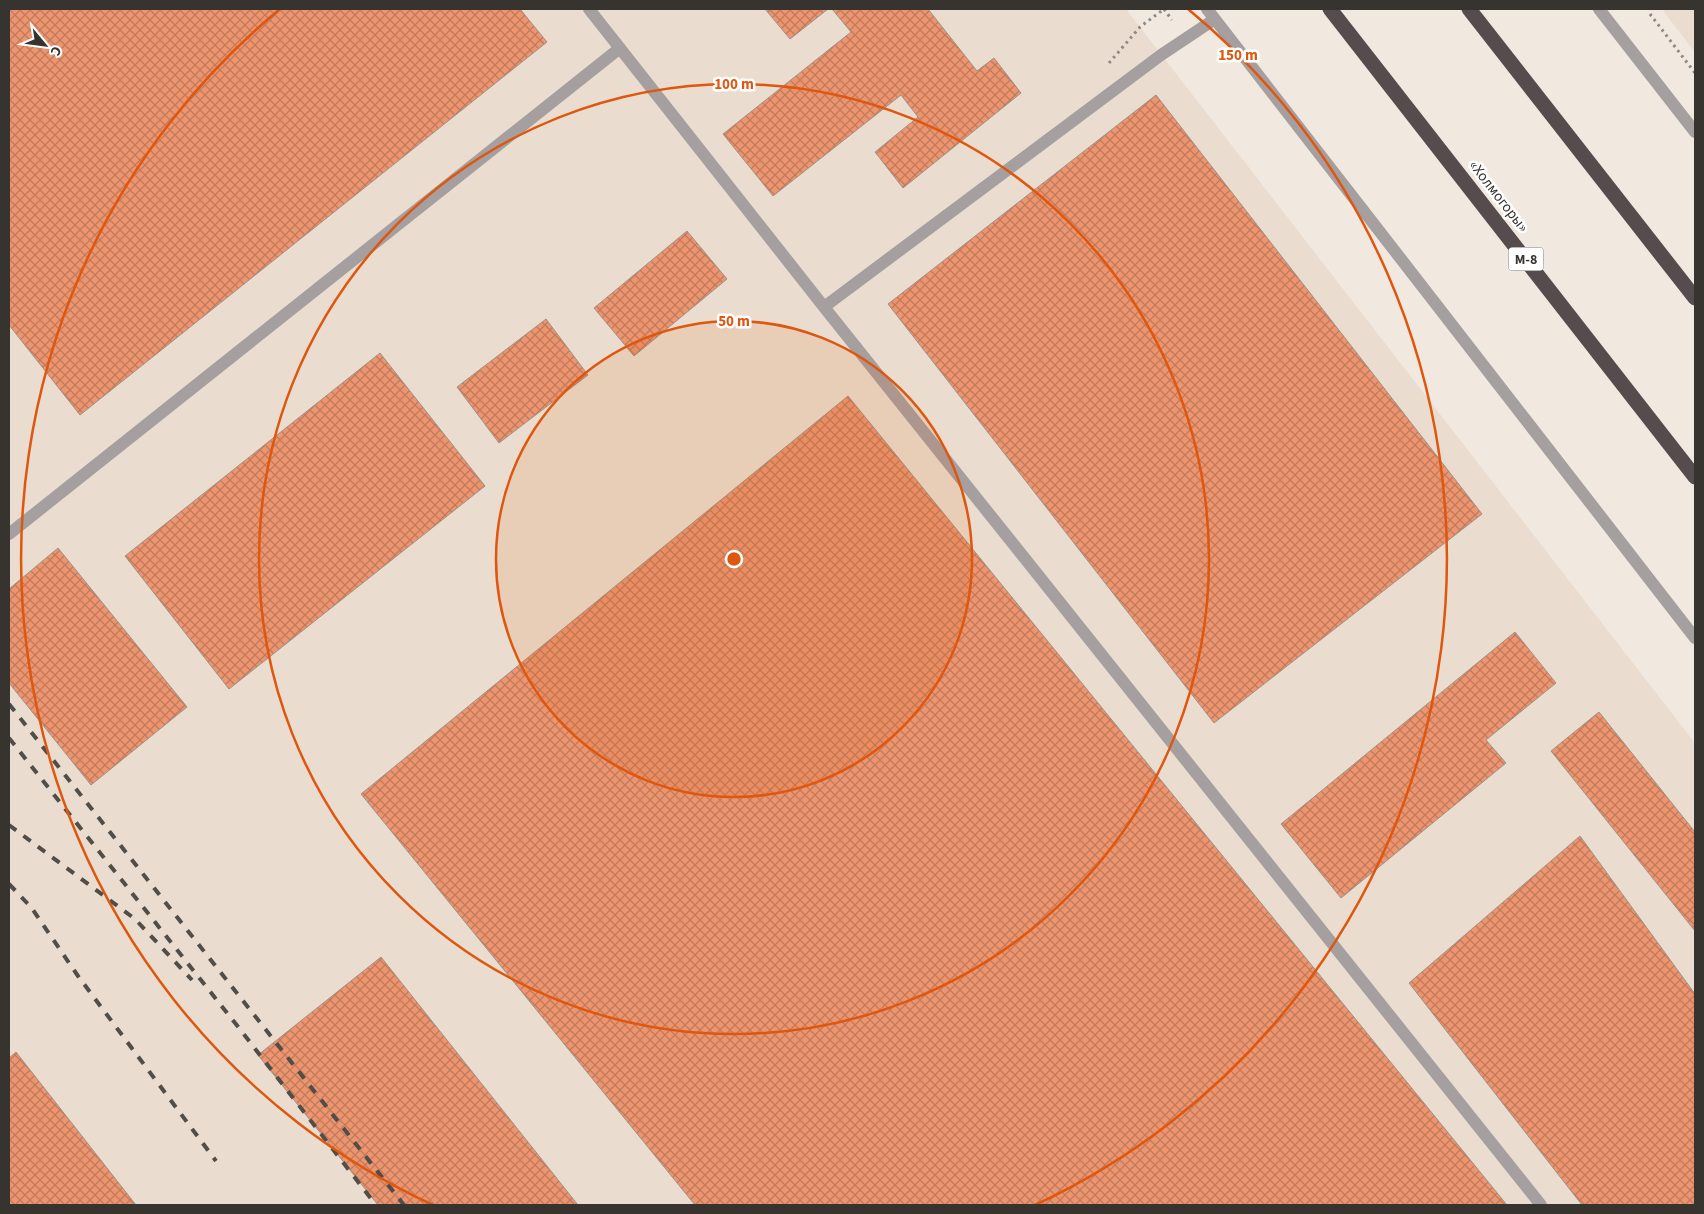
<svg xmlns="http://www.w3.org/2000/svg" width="1704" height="1214" font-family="'Source Sans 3',sans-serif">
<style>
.built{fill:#eaddcf}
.building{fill:url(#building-cross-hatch);stroke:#9d928d}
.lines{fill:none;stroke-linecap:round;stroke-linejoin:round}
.path{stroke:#8f8983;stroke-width:3;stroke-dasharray:2.5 4;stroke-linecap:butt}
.minor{stroke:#a59fa0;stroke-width:12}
.highway{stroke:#564c4e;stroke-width:15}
.rail{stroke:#514d48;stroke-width:4;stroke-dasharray:9 9;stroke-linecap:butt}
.ring{fill:none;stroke:#df570e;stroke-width:2.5}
.labels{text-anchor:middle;stroke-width:5;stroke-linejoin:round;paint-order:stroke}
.shield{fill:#fff;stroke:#73716e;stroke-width:1}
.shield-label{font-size:14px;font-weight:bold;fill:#373430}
.street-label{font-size:15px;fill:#373430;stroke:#fff}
.centre{fill:#df570e;stroke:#fff;stroke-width:2.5}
.ring-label{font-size:15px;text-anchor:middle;font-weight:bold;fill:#df570e;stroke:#fff;stroke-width:5;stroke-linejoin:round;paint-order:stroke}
</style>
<defs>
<pattern id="building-cross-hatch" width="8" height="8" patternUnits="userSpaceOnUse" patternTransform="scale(1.25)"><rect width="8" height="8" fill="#ed956e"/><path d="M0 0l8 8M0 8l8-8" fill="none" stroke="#c17a5b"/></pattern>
</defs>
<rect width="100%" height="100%" fill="#f1e9e0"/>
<path class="built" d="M9,9H1126L1695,743V1205H9Z
M1665,9H1695V52L1663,11Z"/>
<path class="building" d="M9,9H520L547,42L80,415L9,325Z
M765,9H828L790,39Z
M832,9H928L977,71L994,58L1021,93L903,188L875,152L918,117L901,95L773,196L723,134L851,32Z
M1156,95L1482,514L1214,723L888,304Z
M687,231L727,279L634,356L594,308Z
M546,319L588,375L499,443L457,387Z
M380,353L485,486L229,689L125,556Z
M848,396L1507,1205H695L361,794Z
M58,548L187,707L91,785L9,683V589Z
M1515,632L1556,683L1486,740L1506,763L1341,898L1281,824Z
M1599,712L1695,832V931L1551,751Z
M1580,836L1695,994V1205H1582L1409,983Z
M381,957L578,1205H378L258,1055Z
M16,1052L136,1205H9V1058Z"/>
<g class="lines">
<path class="path" d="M1164,9L1172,20
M1650,14L1695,73
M1109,63L1140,27L1164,9"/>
<path class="minor" d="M589,9L824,307L1541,1205
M1207,9L1695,638
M1599,9L1695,132
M824,307L1161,55L1215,19
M9,534L620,48"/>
<path class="highway" d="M1330,9L1695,477
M1469,9L1695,298"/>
<path class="rail" d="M9,704L404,1205
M9,738L239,1028L376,1205
M9,825L135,919L192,980
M9,884L31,907L78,976L216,1161"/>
</g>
<circle cx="734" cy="559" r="238" fill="#df570e" fill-opacity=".12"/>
<g class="ring">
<circle cx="734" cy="559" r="238"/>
<circle cx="734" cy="559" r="475"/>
<path d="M433 1205A713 713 0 0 1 280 9M1188 9A713 713 0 0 1 1035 1205"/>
</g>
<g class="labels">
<rect class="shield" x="1508.5" y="247.5" width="35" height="23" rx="4"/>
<g class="shield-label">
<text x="1526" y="264">М-8</text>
</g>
<g class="street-label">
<text transform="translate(1499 196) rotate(52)" y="5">«Холмогоры»</text>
</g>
</g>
<circle cx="734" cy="559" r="8" class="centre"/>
<g class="ring-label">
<text x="1238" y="60">150 m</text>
<text x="734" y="89">100 m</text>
<text x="734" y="326">50 m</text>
</g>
<rect width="1704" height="1214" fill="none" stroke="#373430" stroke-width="20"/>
<g transform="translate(45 45) rotate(119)" stroke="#ffffff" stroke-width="4" paint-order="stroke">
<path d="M0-4L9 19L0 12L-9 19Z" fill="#373430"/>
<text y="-8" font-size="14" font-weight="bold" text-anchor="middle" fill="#373430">С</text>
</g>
</svg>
